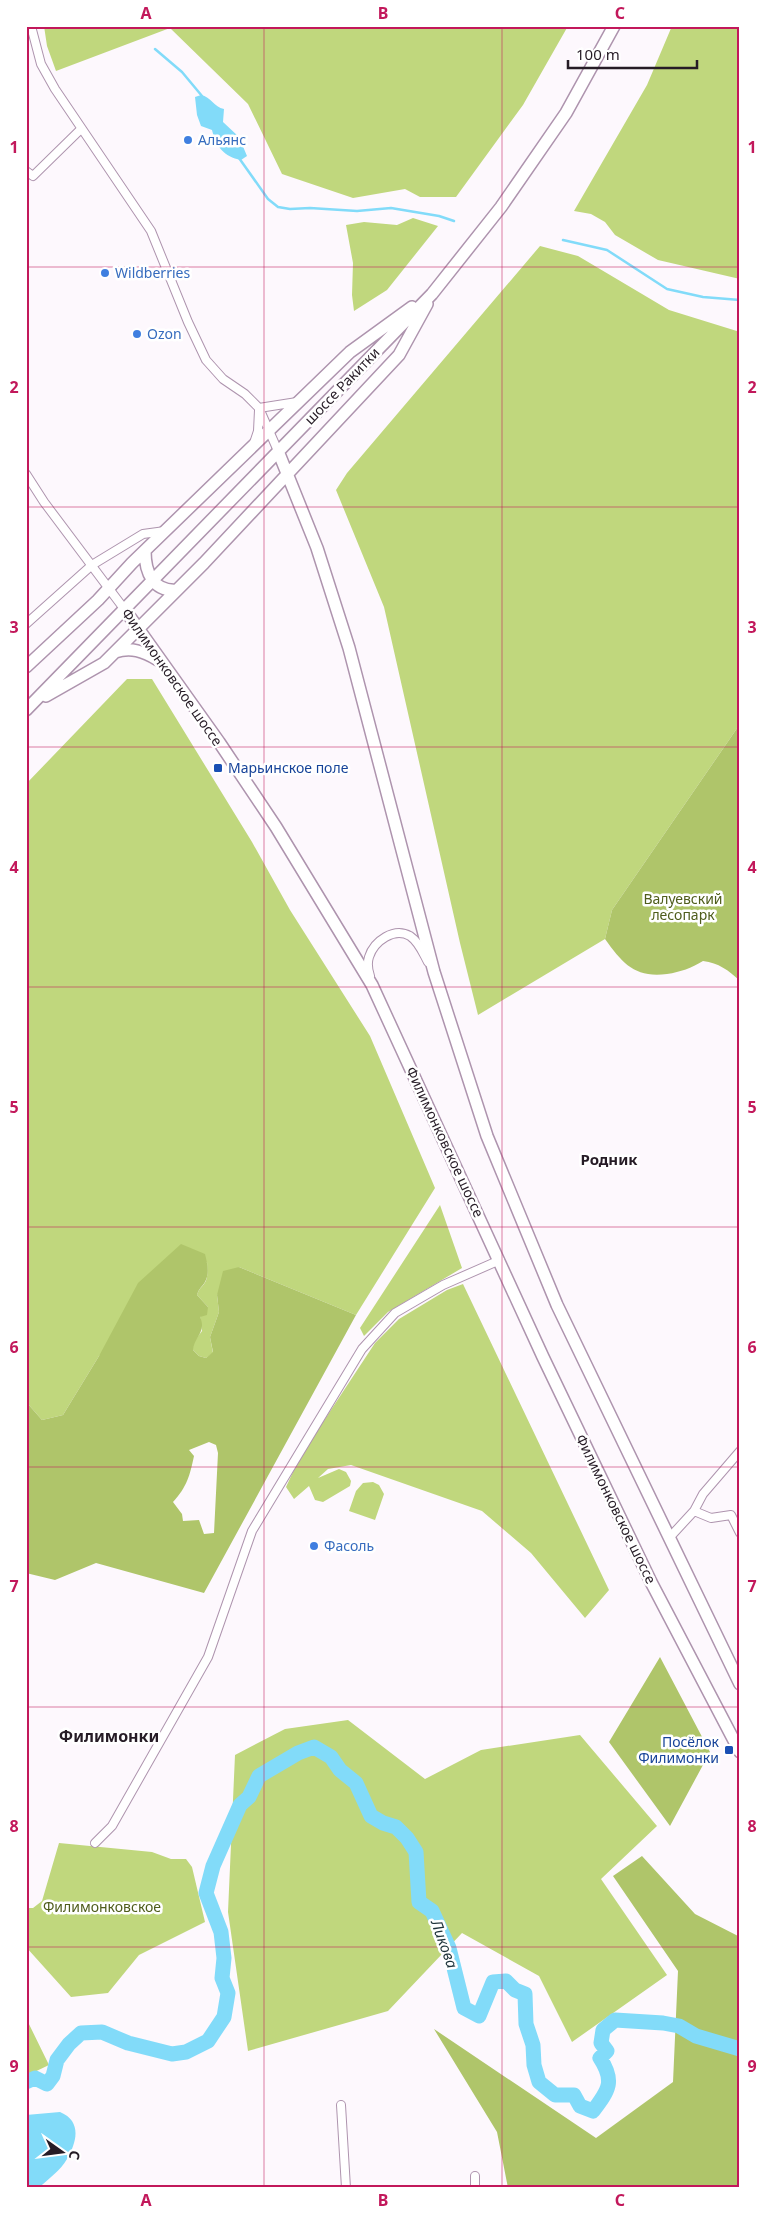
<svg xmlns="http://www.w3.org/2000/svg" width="766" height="2214" font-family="'Noto Sans',sans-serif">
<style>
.green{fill:#c0d77d}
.forest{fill:#afc56a;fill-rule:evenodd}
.water{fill:#82dbf9}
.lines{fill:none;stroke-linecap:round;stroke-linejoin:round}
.stream{stroke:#82dbf9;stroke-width:2.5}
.river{stroke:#82dbf9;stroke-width:15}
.street-casing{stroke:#ae94ae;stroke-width:10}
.secondary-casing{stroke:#ae94ae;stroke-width:14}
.street{stroke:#fff;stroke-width:8}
.secondary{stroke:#fff;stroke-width:11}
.grid{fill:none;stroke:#c2185b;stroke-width:1;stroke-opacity:0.55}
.shop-dot{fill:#3f7fe0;stroke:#fff;stroke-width:2}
.transit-dot{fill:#1a4fb4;stroke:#fff;stroke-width:2}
.labels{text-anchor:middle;stroke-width:5;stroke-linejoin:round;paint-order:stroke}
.shop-label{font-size:14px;fill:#366cbe;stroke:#fff;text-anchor:start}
.street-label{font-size:14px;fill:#261c26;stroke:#fff}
.transit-label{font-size:14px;fill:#164399;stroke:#fff;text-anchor:start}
.park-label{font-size:14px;fill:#4f5d1c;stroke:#fff}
.neighbourhood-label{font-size:15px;font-weight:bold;fill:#261c26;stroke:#fff}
.water-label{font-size:15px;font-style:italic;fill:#1d3239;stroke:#fff}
.quarter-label{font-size:16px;font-weight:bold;fill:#261c26;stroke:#fff}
.neatline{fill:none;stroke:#c2185b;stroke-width:2}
.grid-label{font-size:16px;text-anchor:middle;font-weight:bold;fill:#c2185b}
</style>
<rect width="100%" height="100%" fill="#fdf8fd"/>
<path class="green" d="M44,26H568L523,105L456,197H420L405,189L353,198L282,174L248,104L170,28L56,71L47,46Z
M672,26H740V279L658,260L615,235L605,222L591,214L574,211L647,85Z
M413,218L438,226L387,290L354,311L352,295L353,263L346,225L364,222L397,225Z
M540,246L578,256L669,310L740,332V724L612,910L605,939L478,1015L460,943L384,607L336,490L347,473Z
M127,679H152L252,842L290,910L370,1036L435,1188L356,1315L239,1267L217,1295L219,1312L210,1337L213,1353L206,1358L199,1356L193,1350V1343L202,1331L200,1317L208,1307L197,1295C199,1289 200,1289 204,1284C209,1278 207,1269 207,1262L99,1356L63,1415L42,1420L28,1404L26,1392V784Z
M440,1205L462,1268L388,1312L364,1336L360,1328Z
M463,1284L609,1590L585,1618L531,1553L482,1511L351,1465L328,1469L318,1478L339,1469L346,1472L351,1481L350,1486L323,1502L315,1500L309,1486L294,1499L286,1487L300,1457L375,1343L399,1319L447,1290Z
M373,1482L379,1485L384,1494L375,1520L349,1511L356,1491L363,1483Z
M348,1720L425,1779L481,1750L580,1735L657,1826L601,1879L667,1975L572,2042L539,1976L462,1933L388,2011L248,2051L228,1912L235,1755L285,1729Z
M59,1843L152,1852L171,1859H186L192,1867L205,1922L139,1955L108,1993L71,1997L26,1947V1908H33L42,1901Z
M26,2018L49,2065L26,2076Z"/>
<path class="forest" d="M740,724V981C728,970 719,963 703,961C691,968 681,972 667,974C635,978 623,964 605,939L612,910Z
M181,1244L205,1254C207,1262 210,1274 205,1282C202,1287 199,1288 197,1295L208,1307L207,1315L200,1317C207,1332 194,1337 193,1350L199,1356L206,1358L213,1352L210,1337L219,1312L217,1295L223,1271L239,1267L356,1315L204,1593L96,1563L55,1580L26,1573V1392L28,1404L42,1420L63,1415L99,1356L138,1283ZM209,1442L216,1445L218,1453L214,1533L204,1534L199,1520L183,1521L182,1514L173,1502C187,1487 190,1475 194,1456L189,1450Z
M660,1657L710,1752L670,1826L609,1742Z
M642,1856L695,1914L740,1937V2188H508L497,2132L434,2029L596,2138L673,2082L678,1971L613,1876Z"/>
<path class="water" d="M201,95C211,97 214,107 224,109L223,122L239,137L247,156L241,160C224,157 216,146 212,130L201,126L197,115L195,97Z
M60,2112C82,2121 77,2142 67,2159C61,2170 48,2179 39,2188H26V2115Z"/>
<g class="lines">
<path class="stream" d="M155,49L182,72L202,96
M239,158L268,199L278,207L290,209L310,208L357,211L391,208L439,216L454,221
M563,240L607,250L667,289L703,297L740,300"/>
<path class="river" d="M26,2082L35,2078L47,2084L53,2076L57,2060L69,2044L81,2033L102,2032L128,2043L172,2054L186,2052L208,2041L224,2017L228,1993L222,1978L224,1958L221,1932L206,1893L213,1866L240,1805L249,1797L259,1776L298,1753L314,1747L331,1757L340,1770L356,1783L371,1816L383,1823L396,1827L407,1838L416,1852L419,1902L432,1911L449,1948L464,2008L479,2016L493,1982L506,1981L515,1990L525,1994L526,2024L533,2045L534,2065L539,2082L555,2095H574L580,2106L593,2111C609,2090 615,2081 600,2058L607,2051L601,2043L603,2030L615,2020L663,2023L679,2026L696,2036L740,2049"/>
<g class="street-casing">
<path id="street" d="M31,26L41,64L55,89L151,231L188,322L206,360L223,379L245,394L259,408L278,451
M26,171L33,176L81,129
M259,408L297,402
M254,443L258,431L259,410
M26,474L44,502L125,610
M26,624L92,565L143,534L165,531
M370,976C368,970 367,963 369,957C374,941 394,927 410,936C419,942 423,953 428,962
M694,1511L711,1518L731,1515L740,1533
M670,1537L694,1511L703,1494L740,1451
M95,1843L112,1826L208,1657L252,1531L362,1349L395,1313L443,1285L500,1260
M341,2105L346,2188
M475,2176V2188"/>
</g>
<g class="secondary-casing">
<path id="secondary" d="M278,451L317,548L349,648L434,972L487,1136L557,1305L740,1684
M145,551C145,572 153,592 177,590
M125,610L219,742L276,827L372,985L543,1357L651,1582L740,1752
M115,652C131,647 143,651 158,660
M26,667L98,600L132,563L350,352L412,307
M46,696L104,663L204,563L399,355L427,304
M26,710L432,294L501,207L566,113L614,26"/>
</g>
<use href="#street" class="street"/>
<use href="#secondary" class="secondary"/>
</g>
<path class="grid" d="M264,26V2188M502,26V2188M26,267H740M26,507H740M26,747H740M26,987H740M26,1227H740M26,1467H740M26,1707H740M26,1947H740"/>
<g class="shop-dot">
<circle cx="188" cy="140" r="5"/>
<circle cx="105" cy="273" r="5"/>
<circle cx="137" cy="334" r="5"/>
<circle cx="314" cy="1546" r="5"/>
</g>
<g class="transit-dot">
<rect x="213" y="763" width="10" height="10" rx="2.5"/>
<rect x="724" y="1745" width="10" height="10" rx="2.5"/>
</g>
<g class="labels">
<g class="shop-label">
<text x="198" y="145">Альянс</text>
<text x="115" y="278">Wildberries</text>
<text x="147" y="339">Ozon</text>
<text x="324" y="1551">Фасоль</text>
</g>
<g class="street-label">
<text transform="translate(342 386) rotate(-46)" y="5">шоссе Ракитки</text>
<text transform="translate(172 677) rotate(55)" y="5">Филимонковское шоссе</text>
<text transform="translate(445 1142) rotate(65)" y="5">Филимонковское шоссе</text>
<text transform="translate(616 1509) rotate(64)" y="5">Филимонковское шоссе</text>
</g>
<g class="transit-label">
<text x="228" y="773">Марьинское поле</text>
<text x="719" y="1747" text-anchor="end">Посёлок<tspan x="719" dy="16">Филимонки</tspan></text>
</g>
<g class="park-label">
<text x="683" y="904">Валуевский<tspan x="683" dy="16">лесопарк</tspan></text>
<text x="102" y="1912">Филимонковское</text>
</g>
<g class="neighbourhood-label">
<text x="609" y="1165">Родник</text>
</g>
<g class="water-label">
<text transform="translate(444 1944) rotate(70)" y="5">Ликова</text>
</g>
<g class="quarter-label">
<text x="109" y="1742">Филимонки</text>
</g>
</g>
<rect width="766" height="2214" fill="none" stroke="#ffffff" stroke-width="55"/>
<g transform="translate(62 2152) rotate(104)" stroke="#ffffff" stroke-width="4" paint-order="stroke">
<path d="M0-4L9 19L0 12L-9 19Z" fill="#261c26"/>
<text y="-8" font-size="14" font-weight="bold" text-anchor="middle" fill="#261c26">С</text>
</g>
<path d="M568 60v8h129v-8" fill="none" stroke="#261c26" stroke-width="2.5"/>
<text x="576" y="60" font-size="15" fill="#261c26" stroke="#ffffff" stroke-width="4" paint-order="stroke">100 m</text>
<rect x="28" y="28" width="710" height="2158" class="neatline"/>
<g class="grid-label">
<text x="146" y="19">A</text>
<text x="383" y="19">B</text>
<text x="620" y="19">C</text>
<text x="14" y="153">1</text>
<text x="752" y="153">1</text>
<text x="14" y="393">2</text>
<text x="752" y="393">2</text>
<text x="14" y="633">3</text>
<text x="752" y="633">3</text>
<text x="14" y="873">4</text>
<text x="752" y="873">4</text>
<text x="14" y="1113">5</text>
<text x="752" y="1113">5</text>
<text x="14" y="1353">6</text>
<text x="752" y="1353">6</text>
<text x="14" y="1592">7</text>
<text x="752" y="1592">7</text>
<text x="14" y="1832">8</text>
<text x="752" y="1832">8</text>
<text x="14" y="2072">9</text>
<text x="752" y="2072">9</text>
<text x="146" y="2206">A</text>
<text x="383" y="2206">B</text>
<text x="620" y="2206">C</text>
</g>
</svg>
